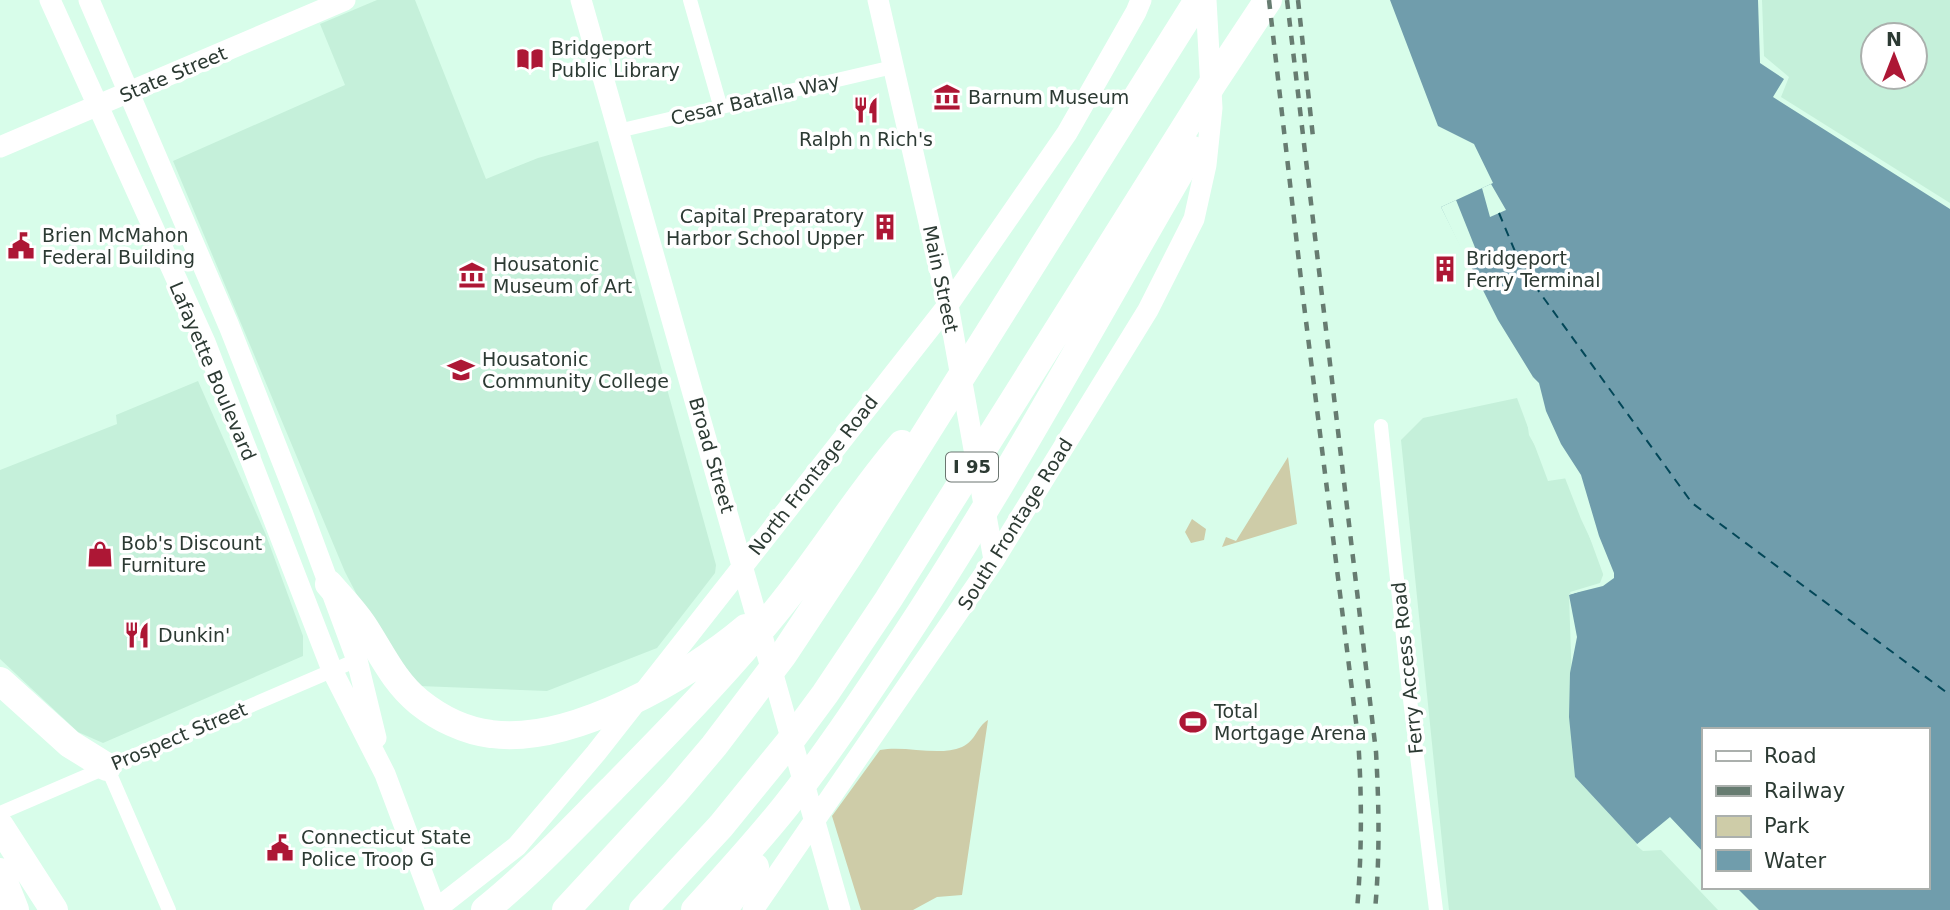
<svg xmlns="http://www.w3.org/2000/svg" width="1950" height="910" font-family="'DejaVu Sans',sans-serif">
<style>
.built{fill:#c5f0da;fill-rule:evenodd}
.green{fill:#cecca8}
.water{fill:#709dac;fill-rule:evenodd}
.pier{fill:#d8fdea}
.lines{fill:none;stroke-linecap:round;stroke-linejoin:round}
.ferry{stroke:#034758;stroke-width:2;stroke-dasharray:9 7;stroke-linecap:butt}
.street{stroke:#fff;stroke-width:14}
.secondary{stroke:#fff;stroke-width:21}
.highway{stroke:#fff;stroke-width:28}
.rail{stroke:#677c71;stroke-width:4.5;stroke-dasharray:9 9;stroke-linecap:butt}
.labels{text-anchor:middle;stroke-width:7;stroke-linejoin:round;paint-order:stroke}
.shield{fill:#fff;stroke:#6b7570;stroke-width:2}
.shield-label{font-size:18px;font-weight:bold;fill:#2c3a33}
.poi-label{font-size:19px;fill:#2c3a33;stroke:#fff;text-anchor:start}
.street-label{font-size:19px;fill:#2c3a33;stroke:#fff}
</style>
<rect width="100%" height="100%" fill="#d8fdea"/>
<path class="built" d="M377,0H415L486,179L538,158L598,141L716,565L715,573L657,648L547,691L419,686L367,614L345,572L173,161L345,85L320,24Z
M1762,0H1950V203L1781,97L1789,77L1764,56ZM1915,35V77H1873V35Z
M198,381L266,535L303,636V656L103,743L78,732L0,659V470L117,424L116,415Z
M1517,398L1548,481L1568,478L1606,582L1569,594L1575,777L1640,847H1662L1723,910H1449L1401,440L1423,418Z"/>
<path class="green" d="M1288,457L1297,524L1222,547L1226,537L1236,541Z
M1192,519L1206,529L1204,540L1191,543L1185,532Z
M988,720L962,895L937,897L913,910H861L832,816L880,750C906,745 938,757 962,747C976,741 977,726 988,720Z"/>
<path class="water" d="M1390,0H1758L1760,63L1784,79L1773,97L1950,209V910H1723L1662,847H1640L1575,777L1569,717L1570,673L1577,637L1569,595L1604,583L1609,570L1569,477L1557,478L1531,391L1533,377L1498,320L1441,207L1493,183L1474,144L1438,126ZM1703,730H1927V887H1703Z"/>
<path class="pier" d="M1491,184L1506,210L1490,217L1482,188Z
M1456,200L1480,260L1469,265L1441,207Z
M1533,377L1539,383L1546,411L1561,444L1581,475L1599,536L1614,573V578L1603,586L1571,594L1570,592L1600,583L1605,570L1581,519L1565,478H1553L1529,435L1525,406L1529,383Z
M1670,817L1703,852V887H1736L1759,910H1718L1661,850L1643,851L1636,845Z"/>
<g class="lines">
<path class="ferry" d="M1499,213L1522,268L1692,503L1950,695"/>
<path class="street" d="M690,0L720,105
M618,131L893,67
M1381,426L1407,675L1436,910
M107,767L169,910
M0,813L357,660"/>
<path class="secondary" d="M50,0L205,342L332,670L385,774L436,910
M89,0L229,326L301,509L357,660L376,738
M581,0L840,910
M878,0L948,305L994,560
M0,147L345,0
M435,910L517,846L596,753L948,305L1067,133L1136,12L1141,0
M753,910L994,560L1148,310L1194,219L1206,165L1212,108L1206,0"/>
<path class="highway" d="M329,584C340,597 353,610 363,625C381,652 393,681 419,702C439,718 465,731 491,734C570,745 687,678 746,628
M0,681L70,744L107,767
M0,826L54,910
M0,872L15,910
M485,910C531,873 571,830 612,789C670,730 729,670 781,605C823,553 858,495 902,444
M566,910L675,792L714,746L783,655L848,557L1198,0
M643,910L721,826L791,740L825,694L888,600L1213,83L1268,0
M695,910C726,876 757,842 785,807C828,753 866,695 904,638C1008,480 1098,313 1193,150
M723,910L755,867"/>
<path class="rail" d="M1269,0L1303,297L1358,738C1362,796 1362,852 1357,910
M1287,0L1376,752C1379,805 1380,857 1375,910
M1298,0L1313,137"/>
</g>
<defs>
<g id="library-bare" transform="scale(2.1)"><path d="M-6-4Q-3-5.5-.7-3.5V5Q-3 3-6 4ZM6-4Q3-5.5 .7-3.5V5Q3 3 6 4Z" fill="#ad1735" stroke="#fff" stroke-width="2.5" paint-order="stroke"/></g>
<g id="museum-bare" transform="scale(2.1)"><path d="M0-6L6-3V-2H-6V-3ZM-5-1h2V3h-2ZM-1-1h2V3h-2ZM3-1h2V3H3ZM-6 4H6V6H-6Z" fill="#ad1735" stroke="#fff" stroke-width="2.5" paint-order="stroke"/></g>
<g id="restaurant-bare" transform="scale(2.1)"><path d="M-5-6h1v4h1v-4h1v4h1v-4h1v5L-1.5 .5V6h-2V.5L-5-1ZM5-6V6H3V1.5H1.5Q1.5-4 5-6Z" fill="#ad1735" stroke="#fff" stroke-width="2.5" paint-order="stroke"/></g>
<g id="building-bare" transform="scale(2.1)"><path d="M-4-6H4V6H1V3H-1V6H-4ZM-2.5-4.3h1.7v1.8h-1.7ZM.8-4.3h1.7v1.8H.8ZM-2.5-1h1.7V.8h-1.7ZM.8-1h1.7V.8H.8Z" fill="#ad1735" stroke="#fff" stroke-width="2.5" paint-order="stroke"/></g>
<g id="civic-bare" transform="scale(2.1)"><path d="M-.6-6.5H3V-4.5H.6V-3L4-1V1h2V6H-6V1h2V-1L-.6-3ZM-1.2 2.5V6h2.4V2.5Z" fill="#ad1735" stroke="#fff" stroke-width="2.5" paint-order="stroke"/></g>
<g id="university-bare" transform="scale(2.1)"><path d="M0-5L7-2L0 1L-7-2ZM-4 1L0 2.5L4 1V4Q0 6-4 4Z" fill="#ad1735" stroke="#fff" stroke-width="2.5" paint-order="stroke"/></g>
<g id="shop-bare" transform="scale(2.1)"><path d="M-5-2.5h2.3a2.7 3.5 0 0 1 5.4 0H5L5.5 6h-11ZM-1.5-2.5h3a1.5 2.3 0 0 0-3 0Z" fill="#ad1735" stroke="#fff" stroke-width="2.5" paint-order="stroke"/></g>
<g id="stadium-bare" transform="scale(2.1)"><path d="M0-5a6.5 5 0 1 0 0 10a6.5 5 0 1 0 0-10ZM-3.5-1.8h7v3.6h-7Z" fill="#ad1735" stroke="#fff" stroke-width="2.5" paint-order="stroke"/></g>
</defs>
<g fill-rule="evenodd">
<use href="#library-bare" x="530" y="59"/>
<use href="#museum-bare" x="947" y="97"/>
<use href="#restaurant-bare" x="866" y="110"/>
<use href="#building-bare" x="885" y="227"/>
<use href="#civic-bare" x="21" y="246"/>
<use href="#building-bare" x="1445" y="269"/>
<use href="#museum-bare" x="472" y="275"/>
<use href="#university-bare" x="461" y="370"/>
<use href="#shop-bare" x="100" y="554"/>
<use href="#restaurant-bare" x="137" y="635"/>
<use href="#stadium-bare" x="1193" y="722"/>
<use href="#civic-bare" x="280" y="848"/>
</g>
<g class="labels">
<rect class="shield" x="946" y="452.5" width="52" height="29" rx="5"/>
<g class="shield-label">
<text x="972" y="473">I 95</text>
</g>
<g class="poi-label">
<text x="551" y="55">Bridgeport<tspan x="551" dy="22">Public Library</tspan></text>
<text x="968" y="104">Barnum Museum</text>
<text x="866" y="146" text-anchor="middle">Ralph n Rich's</text>
<text x="864" y="223" text-anchor="end">Capital Preparatory<tspan x="864" dy="22">Harbor School Upper</tspan></text>
<text x="42" y="242">Brien McMahon<tspan x="42" dy="22">Federal Building</tspan></text>
<text x="1466" y="265">Bridgeport<tspan x="1466" dy="22">Ferry Terminal</tspan></text>
<text x="493" y="271">Housatonic<tspan x="493" dy="22">Museum of Art</tspan></text>
<text x="482" y="366">Housatonic<tspan x="482" dy="22">Community College</tspan></text>
<text x="121" y="550">Bob's Discount<tspan x="121" dy="22">Furniture</tspan></text>
<text x="158" y="642">Dunkin'</text>
<text x="1214" y="718">Total<tspan x="1214" dy="22">Mortgage Arena</tspan></text>
<text x="301" y="844">Connecticut State<tspan x="301" dy="22">Police Troop G</tspan></text>
</g>
<g class="street-label">
<text transform="translate(173 74) rotate(-23)" y="7">State Street</text>
<text transform="translate(755 99) rotate(-13)" y="7">Cesar Batalla Way</text>
<text transform="translate(941 279) rotate(78)" y="7">Main Street</text>
<text transform="translate(213 371) rotate(67)" y="7">Lafayette Boulevard</text>
<text transform="translate(712 455) rotate(74)" y="7">Broad Street</text>
<text transform="translate(813 475) rotate(-52)" y="7">North Frontage Road</text>
<text transform="translate(1015 524) rotate(-58)" y="7">South Frontage Road</text>
<text transform="translate(1407 668) rotate(-96)" y="7">Ferry Access Road</text>
<text transform="translate(179 736) rotate(-23)" y="7">Prospect Street</text>
</g>
</g>
<rect x="1702" y="728" width="228" height="161" fill="#ffffff" stroke="#abb0ad" stroke-width="2"/>
<rect x="1716" y="751" width="35" height="10" fill="#ffffff" stroke="#abb0ad" stroke-width="2"/>
<text x="1764" y="763" font-size="21" fill="#2c3a33">Road</text>
<rect x="1716" y="786" width="35" height="10" fill="#677c71" stroke="#abb0ad" stroke-width="2"/>
<text x="1764" y="798" font-size="21" fill="#2c3a33">Railway</text>
<rect x="1716" y="816" width="35" height="21" fill="#cecca8" stroke="#abb0ad" stroke-width="2"/>
<text x="1764" y="833" font-size="21" fill="#2c3a33">Park</text>
<rect x="1716" y="850" width="35" height="21" fill="#709dac" stroke="#abb0ad" stroke-width="2"/>
<text x="1764" y="868" font-size="21" fill="#2c3a33">Water</text>
<g transform="translate(1894 56)"><circle r="33" fill="#ffffff" stroke="#abb0ad" stroke-width="2"/>
<path d="M0-5L12 26L0 18L-12 26Z" fill="#ad1735"/>
<text y="-10" font-size="19" font-weight="bold" text-anchor="middle" fill="#2c3a33">N</text>
</g>
</svg>
